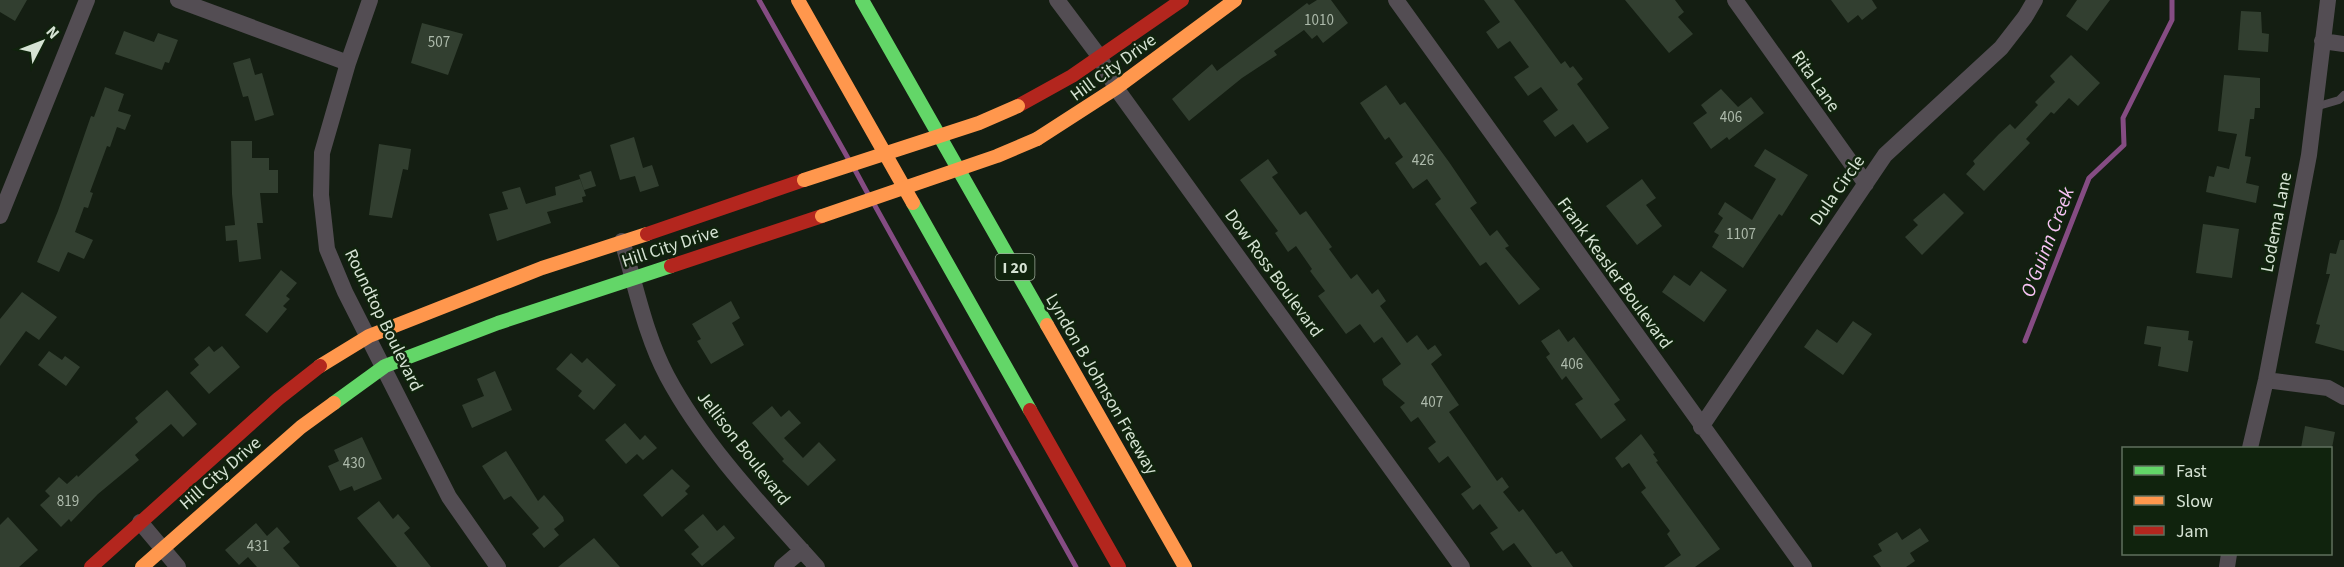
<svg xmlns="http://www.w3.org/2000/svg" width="2344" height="567" font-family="'Source Sans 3',sans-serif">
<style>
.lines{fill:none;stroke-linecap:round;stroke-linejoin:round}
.stream{stroke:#854c83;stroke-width:5}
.building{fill:#323f30}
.lane{stroke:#534d53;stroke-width:8}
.street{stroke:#534d53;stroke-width:16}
.fast{stroke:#63d668;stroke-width:14}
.slow{stroke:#ff974d;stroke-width:14}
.jam{stroke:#b3261e;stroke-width:14}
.slow-bridge{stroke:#ff974d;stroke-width:14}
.labels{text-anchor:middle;stroke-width:5;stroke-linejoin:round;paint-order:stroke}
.number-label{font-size:15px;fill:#adbaab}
.shield{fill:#10230d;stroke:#9ba998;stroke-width:1.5}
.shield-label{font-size:16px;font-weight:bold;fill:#d6e3d4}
.street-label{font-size:18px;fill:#d6e3d4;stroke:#10230d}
.water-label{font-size:20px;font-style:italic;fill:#f8c3f5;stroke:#10230d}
</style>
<rect width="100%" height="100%" fill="#141e12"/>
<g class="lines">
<path class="stream" d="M759,0L849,160
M855,170L868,194
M874,204L1076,567
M2025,341L2089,178L2124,145L2123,118L2172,20V0"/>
</g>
<path class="building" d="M0,0H27L15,21L0,12Z
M1317,0H1331L1348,23L1323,43L1317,35L1312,39L1304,30L1274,51L1277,55L1242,78L1189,121L1172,99L1212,64L1217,71L1307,3L1309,5Z
M1484,0H1514L1561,64L1565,61L1570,68L1573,66L1583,79L1577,84L1609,128L1587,143L1573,124L1555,137L1543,121L1558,110L1541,87L1528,96L1514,77L1529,67L1510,41L1498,49L1486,32L1500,22Z
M1625,0H1675L1684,12L1678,17L1693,34L1669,53Z
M1831,0H1872L1877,8L1862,20L1858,15L1848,23Z
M2077,0H2110L2087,31L2066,16Z
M2241,11L2261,12L2262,33L2269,34L2268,52L2238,50Z
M422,23L463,34L448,75L411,63Z
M124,31L154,42L158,33L178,40L169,63L165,62L162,70L115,54Z
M2071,55L2100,83L2078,106L2069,98L2054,114L2051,112L2026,139L2030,143L1984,191L1966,174L1975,164L1973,161L1999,134L2010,124L2015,129L2038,105L2035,102L2055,82L2050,76Z
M250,58L255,75L262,73L274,115L255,121L248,96L243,97L233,63Z
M2224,75L2260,78V108H2255L2254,119H2250L2245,156L2251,157L2246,183L2259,186L2256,203L2206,192L2209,176L2214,177L2217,166L2229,169L2237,134L2218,131Z
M1386,85L1400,105L1405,102L1449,162L1477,203L1470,208L1490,236L1497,230L1509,246L1505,248L1540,289L1519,305L1486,262L1480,266L1435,204L1441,199L1427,179L1413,189L1395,163L1403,157L1389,137L1385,140L1360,103Z
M105,87L124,94L118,111L131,115L125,130L117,127L110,147L107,146L90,192L93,193L88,208L84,207L75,232L93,240L84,259L68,252L59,272L37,262L58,211L91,116L94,117Z
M1721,89L1738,107L1751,97L1764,113L1729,140L1727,137L1711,149L1693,123L1707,113L1701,105Z
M634,137L643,168L652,165L659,186L640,192L635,176L620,180L610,145Z
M231,141H252V158H269V170H278V193H260L263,223H257L261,259L239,262L237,240L226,241L225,226L235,225L232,194Z
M379,144L411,149L408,170L403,169L392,218L369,215Z
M1765,149L1808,175L1782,216L1779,214L1743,268L1712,247L1719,235L1714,232L1723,218L1718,214L1725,202L1752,220L1776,179L1754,166Z
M1268,159L1278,173L1272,177L1300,215L1306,211L1332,247L1329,249L1351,279L1357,274L1372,294L1378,289L1386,301L1380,306L1407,343L1417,335L1428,350L1435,345L1442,355L1431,364L1459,405L1449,412L1497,481L1502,477L1509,487L1503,492L1519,512L1523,509L1556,554L1562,551L1573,567H1532L1514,543L1503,551L1490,533L1498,528L1480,504L1473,510L1461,494L1471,487L1448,456L1439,463L1428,448L1436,442L1418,417L1411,422L1400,407L1405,403L1384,385L1382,379L1401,364L1382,337L1374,343L1360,324L1346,334L1318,296L1325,291L1310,271L1312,269L1296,246L1288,252L1275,233L1278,231L1240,180Z
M591,171L596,186L584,190L579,175Z
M580,179L586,196L582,197L583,202L547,212L551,223L497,241L489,214L508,209L502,192L520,187L526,204L556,195L555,187Z
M1642,179L1656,198L1646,205L1662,226L1637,245L1606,206Z
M1944,193L1964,213L1922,255L1905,237L1918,225L1913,220Z
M2203,224L2239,229L2232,278L2196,273Z
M2340,240H2344V351L2315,343L2320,325L2316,324L2330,274H2326L2330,253L2336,254Z
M281,270L297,283L286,296L290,299L283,306L287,309L267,333L245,315Z
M1701,271L1727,290L1704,322L1662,292L1674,275L1690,286Z
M22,292L57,317L39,340L26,331L0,366V319Z
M731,301L740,318L732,323L744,345L711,364L697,341L701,339L692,324Z
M1853,321L1872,334L1843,375L1804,347L1817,329L1837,343Z
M2147,326L2189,331L2188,340L2193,341L2188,372L2158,366L2161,347L2144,344Z
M1559,329L1568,342L1574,337L1620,400L1614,404L1626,420L1601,439L1575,404L1583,399L1566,376L1562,380L1546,357L1550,354L1541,341Z
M209,346L214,352L222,346L240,367L209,394L190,373L199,365L194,359Z
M49,351L62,360L65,356L80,367L66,386L38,365Z
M571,353L582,363L587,358L616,385L594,410L578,396L582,391L556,369Z
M495,371L512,410L472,428L462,405L484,396L477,379Z
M167,390L197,424L183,437L171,424L135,455L139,460L98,494L71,522L69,519L61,527L40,505L50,496L45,491L59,477L67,484L77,475L78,477L138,422L135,418Z
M772,406L781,417L789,410L801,423L784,438L803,458L819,442L836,460L808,486L782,461L784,459L752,423Z
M625,423L640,440L645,435L657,448L643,460L637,454L626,464L605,440Z
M2305,426L2335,432L2332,448H2301Z
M1641,434L1655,453L1653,454L1658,461L1656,462L1720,549L1695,567H1664L1681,555L1667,534L1670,531L1641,492L1646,488L1629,463L1622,468L1615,458Z
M362,437L382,479L354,491L352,486L340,491L328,466L339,461L334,450Z
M506,451L538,501L544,495L563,517L564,521L554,529L559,535L544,548L532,534L539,528L511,496L504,500L482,466Z
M672,469L690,486L685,491L688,494L662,517L643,495Z
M379,501L393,519L398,514L410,528L404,533L431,567H397L357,518Z
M703,514L717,531L724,525L735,538L702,566L691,554L699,547L684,530Z
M8,517L38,550L19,567H0V525Z
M256,523L267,536L277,527L290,542L283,548L300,567H257L248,557L239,565L225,550Z
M1920,528L1929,541L1910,553L1915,561L1906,567H1881L1873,556L1882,551L1878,544L1897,532L1902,540Z
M594,538L620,567H558Z"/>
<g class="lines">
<path class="lane" d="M2315,107L2339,100L2344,95"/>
<path class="street" d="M178,0L348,63
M370,0L348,63L322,153L321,195L327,249L345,292L449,497L498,567
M1057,0L1099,56L1116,88L1462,567
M1396,0L1804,567
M1735,0L1866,184
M2322,41L2344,44
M0,216L87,0
M622,241C636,286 645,335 667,376C705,447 764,508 817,567
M2266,380L2328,388L2344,397
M1701,427L1885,155L2001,48L2025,17L2035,0
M2250,448L2266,380L2309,155L2328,0
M140,522L178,567
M782,567L802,550
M2227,567L2229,554"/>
<path class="fast" d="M862,0L1047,325
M913,203L1030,410
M334,403L385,366L498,323L671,266"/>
<path class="slow" d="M798,0L913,203
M1037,139L1116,88L1235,0
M1047,325L1185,567
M320,366L369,336L542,268L647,234
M142,567L301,427L334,403"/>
<path class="jam" d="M1018,106L1072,76L1182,0
M647,234L804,180
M671,266L822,216
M1030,410L1119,567
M91,567L278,399L320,366"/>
<path class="slow-bridge" d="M804,180L979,123L1018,106
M822,216L997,156L1037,139"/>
</g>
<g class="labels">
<g class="number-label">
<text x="1319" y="25">1010</text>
<text x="439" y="47">507</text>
<text x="1731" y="122">406</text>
<text x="1423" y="165">426</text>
<text x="1741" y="239">1107</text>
<text x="1572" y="369">406</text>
<text x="1432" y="407">407</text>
<text x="354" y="468">430</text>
<text x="68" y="506">819</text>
<text x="258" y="551">431</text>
</g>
<rect class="shield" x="995.5" y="254" width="39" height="26" rx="4.5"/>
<g class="shield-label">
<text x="1015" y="273">I 20</text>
</g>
<g class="street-label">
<text transform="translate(1113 67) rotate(-36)" y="6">Hill City Drive</text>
<text transform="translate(1816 81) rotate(55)" y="6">Rita Lane</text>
<text transform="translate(1837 190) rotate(-55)" y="6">Dula Circle</text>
<text transform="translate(2276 222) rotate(-79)" y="6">Lodema Lane</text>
<text transform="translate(670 246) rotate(-18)" y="6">Hill City Drive</text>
<text transform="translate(1274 273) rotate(54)" y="6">Dow Ross Boulevard</text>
<text transform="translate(1615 273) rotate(54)" y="6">Frank Keasler Boulevard</text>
<text transform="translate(384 320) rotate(64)" y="6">Roundtop Boulevard</text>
<text transform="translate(1102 384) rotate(60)" y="6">Lyndon B Johnson Freeway</text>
<text transform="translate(744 448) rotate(52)" y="6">Jellison Boulevard</text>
<text transform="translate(220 473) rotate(-41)" y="6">Hill City Drive</text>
</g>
<g class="water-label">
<text transform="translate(2047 242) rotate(-69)" y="7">O'Guinn Creek</text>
</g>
</g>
<rect x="2122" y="447" width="210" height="108" fill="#10230d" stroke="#5f705d" stroke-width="1.5"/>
<rect x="2134" y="466" width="30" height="9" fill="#63d668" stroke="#5f705d" stroke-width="1.5"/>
<text x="2176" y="477" font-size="18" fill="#d6e3d4">Fast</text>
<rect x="2134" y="496" width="30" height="9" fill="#ff974d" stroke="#5f705d" stroke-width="1.5"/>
<text x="2176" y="507" font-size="18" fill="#d6e3d4">Slow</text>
<rect x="2134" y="526" width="30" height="9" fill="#b3261e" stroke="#5f705d" stroke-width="1.5"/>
<text x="2176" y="537" font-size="18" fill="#d6e3d4">Jam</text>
<g transform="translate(42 42) rotate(48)" stroke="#10230d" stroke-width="4.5" paint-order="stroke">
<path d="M0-4.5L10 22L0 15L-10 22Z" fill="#d6e3d4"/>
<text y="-9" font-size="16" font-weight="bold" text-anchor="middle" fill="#d6e3d4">N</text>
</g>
</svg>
